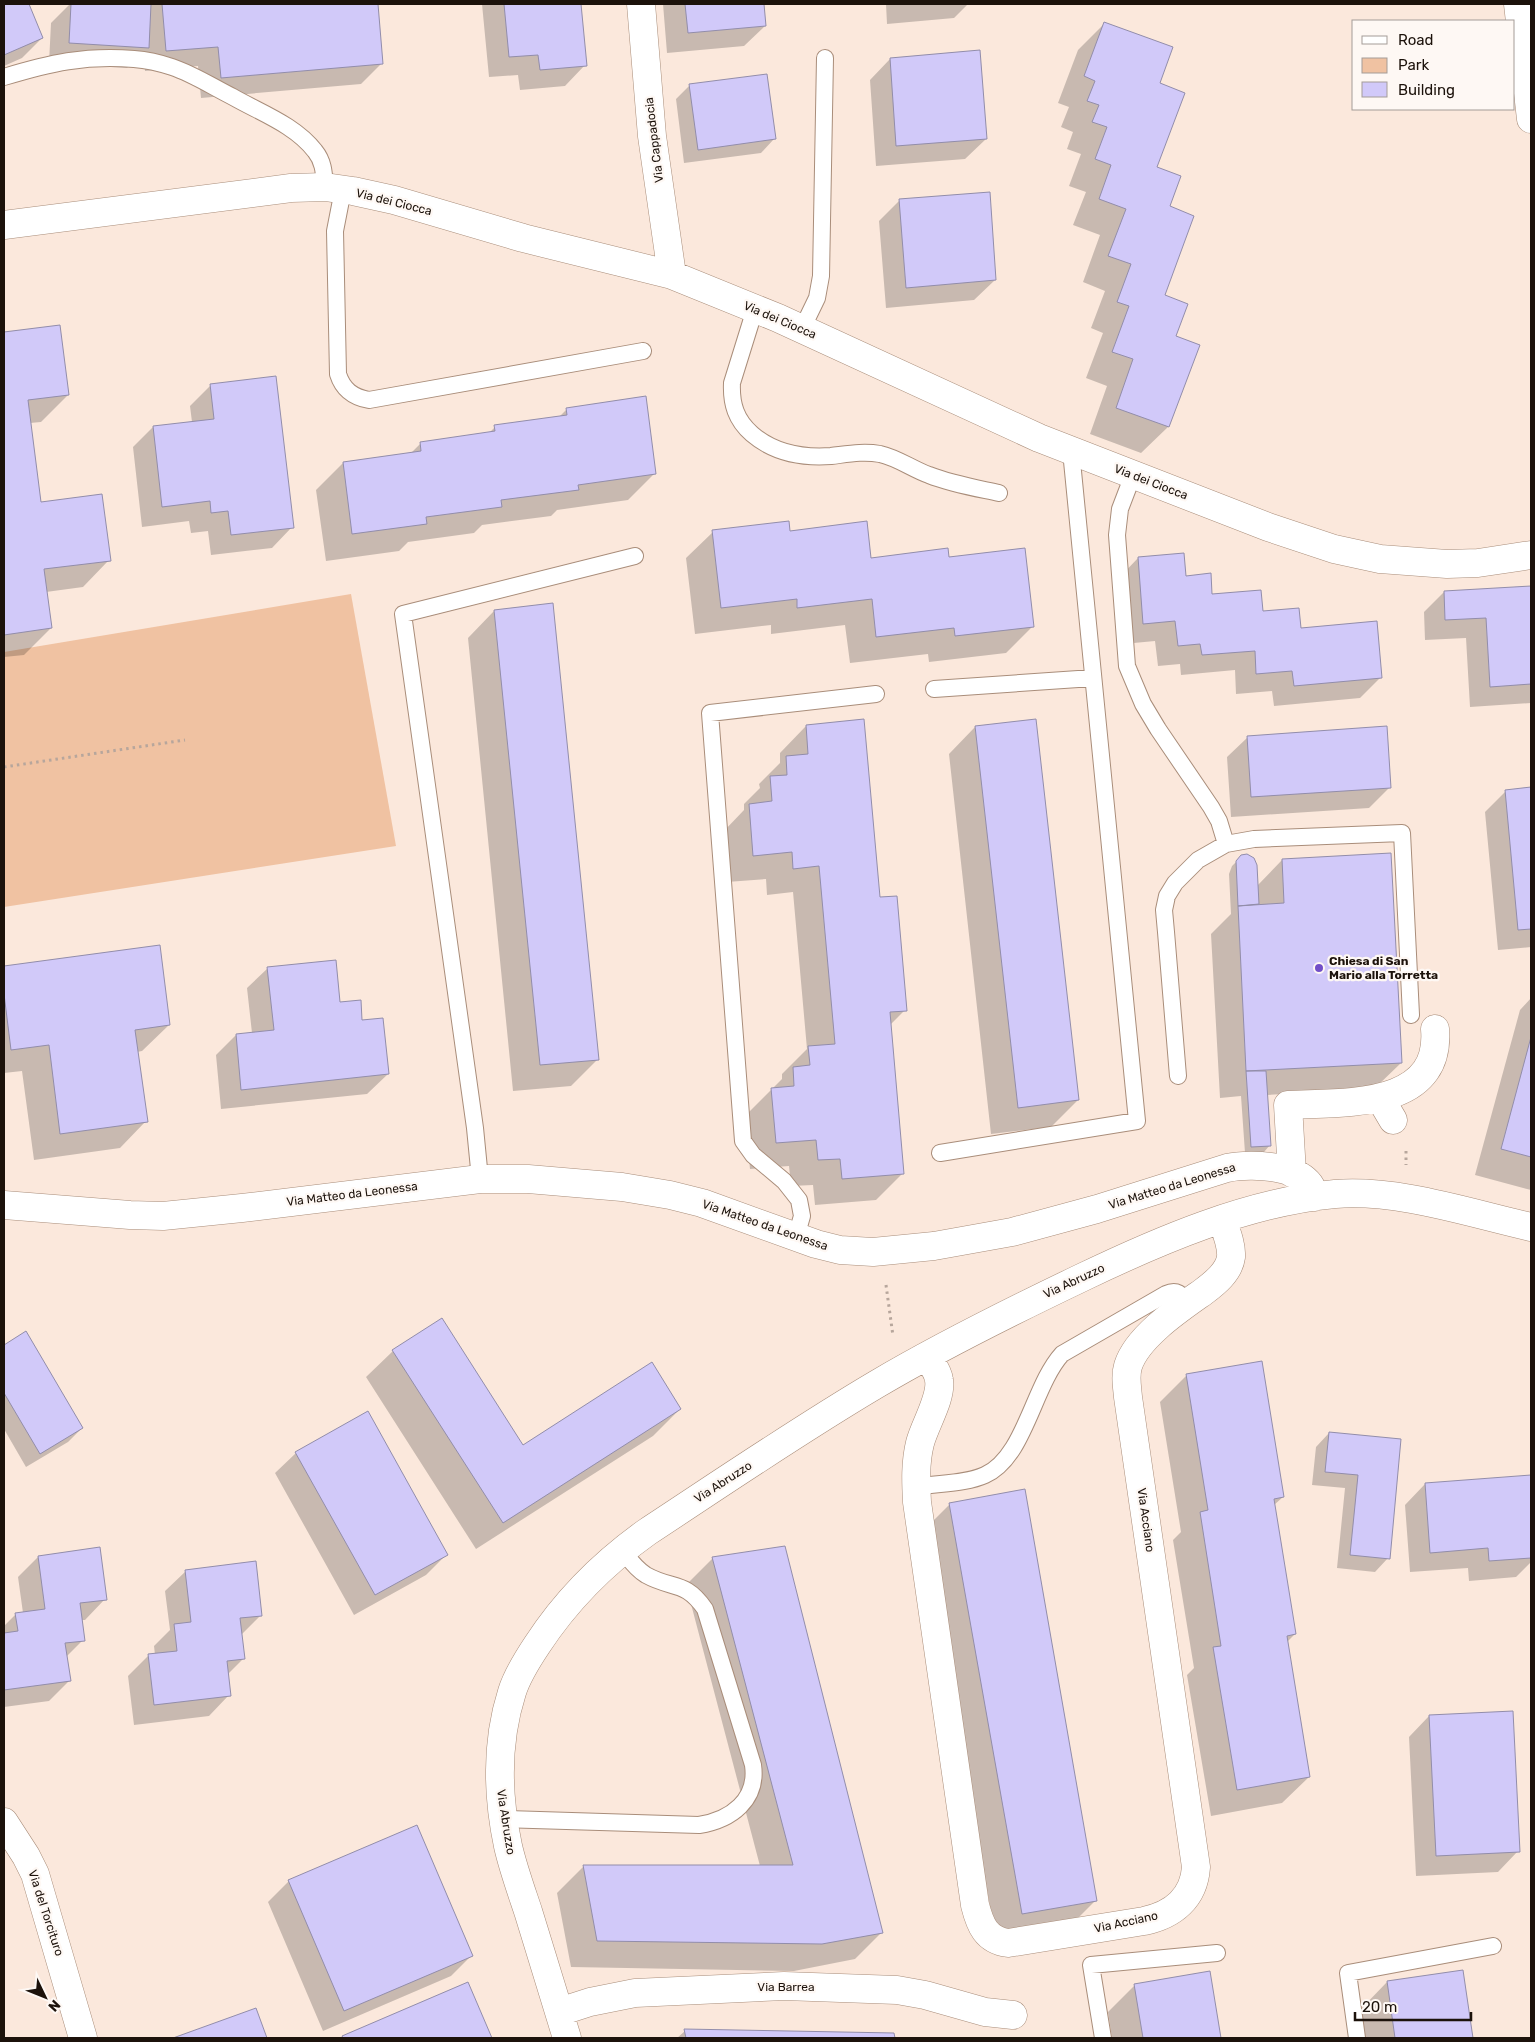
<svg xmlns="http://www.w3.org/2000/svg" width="1535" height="2042" font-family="Rubik,sans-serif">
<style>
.green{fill:#f0c2a2}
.shadow{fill:#0003}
.building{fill:#d1c9f9;stroke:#928daa}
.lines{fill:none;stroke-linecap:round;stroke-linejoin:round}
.lane-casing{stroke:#a98d7a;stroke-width:18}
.street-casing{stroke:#a98d7a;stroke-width:29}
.path{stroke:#b7a69c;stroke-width:3;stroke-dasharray:2.5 4;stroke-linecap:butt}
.lane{stroke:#fff;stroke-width:16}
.street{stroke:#fff;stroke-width:28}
.poi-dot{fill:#724ec8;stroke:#fef8f4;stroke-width:2}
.labels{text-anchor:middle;stroke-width:4.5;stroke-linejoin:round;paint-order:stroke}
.street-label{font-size:12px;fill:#1c120b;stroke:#fef8f4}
.poi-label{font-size:12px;font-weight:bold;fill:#1c120b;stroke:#fef8f4;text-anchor:start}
</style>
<rect width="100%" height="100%" fill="#fbe8dc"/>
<path class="green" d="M351,594L396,846L4,907V652Z"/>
<path class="shadow" d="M4,4H27L42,38L22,58L4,66Z
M70,4H377L382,63L361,84L201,98L198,66L145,71L144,51L127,68L49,63L51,23Z
M482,4H579L585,65L565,86L520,90L518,75L489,77Z
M663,4H763L765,26L744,46L667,53Z
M886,4H968L954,18L887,24Z
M1105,23L1159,84L1156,168L1168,207L1163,296L1174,336L1168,427L1141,453L1090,434L1107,386L1086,378L1103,333L1091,328L1105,291L1083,282L1100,235L1073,225L1086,192L1069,186L1081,154L1067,149L1073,132L1061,127L1069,107L1058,103L1078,50Z
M979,52L986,139L965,159L876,166L870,80L890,59Z
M690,85L774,139L761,153L684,163L676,99Z
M900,200L995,280L974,300L886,308L879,221Z
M59,327L68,395L41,422L30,423L40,504L109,560L83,587L46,592L51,628L24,655L4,657V334Z
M211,385L292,527L272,548L211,555L208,531L191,533L189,521L142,527L133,447L153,427L192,422L190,406Z
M567,409L655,473L628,500L557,510L551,516L482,525L474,533L408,542L399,551L326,561L316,490L343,463L410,454L421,443L488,434L495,427L558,418Z
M713,532H789L870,559L1033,626L1006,653L929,662L928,654L850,663L845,625L771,634V625L695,634L686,558Z
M1138,558L1185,577L1211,595L1262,612L1299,630L1381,677L1360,698L1274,706L1272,691L1236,694L1235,670L1181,675L1180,664L1158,666L1155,641L1123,644L1118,579Z
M1531,587V703L1470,707L1466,638L1425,640L1424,612L1444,592Z
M494,611L598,1059L571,1086L513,1091L468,638Z
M806,726L878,899L905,1010L890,1025L903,1173L876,1200L815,1205L813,1185L791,1186L789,1166L750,1169L745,1116L782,1079V1074L807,1049L793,892L767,895L766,879L727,882L723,832L744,810V804L760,788L759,784L780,763V753Z
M975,727L1078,1100L1051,1127L991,1134L949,754Z
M1248,737L1390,787L1369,808L1231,817L1227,757Z
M1531,788V947L1498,950L1485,812L1506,791Z
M1239,859L1257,886L1282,860L1401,1063L1374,1089L1267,1095L1270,1145L1264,1152L1245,1153L1241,1096L1220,1098L1211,934L1231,914L1229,874L1232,866Z
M159,947L169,1025L142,1051L137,1052L146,1121L120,1148L34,1160L22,1071L4,1073V967Z
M268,968L339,1004L361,1022L388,1074L367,1094L221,1109L216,1055L236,1035L252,1033L247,988Z
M1531,998V1190L1475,1175L1520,1010Z
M25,1333L82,1428L68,1442L26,1467L4,1429V1346Z
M393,1351L523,1447L680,1409L653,1436L476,1549L366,1377Z
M1187,1375L1283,1497L1274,1505L1295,1634L1287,1642L1309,1777L1282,1803L1211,1816L1187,1675L1194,1668L1173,1540L1181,1532L1160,1402Z
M1329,1433L1400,1440L1388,1558L1375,1572L1337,1568L1345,1488L1312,1485L1316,1447Z
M296,1453L447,1554L426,1575L354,1615L275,1473Z
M1531,1476V1562L1516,1577L1469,1581L1468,1568L1410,1572L1405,1505L1425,1484Z
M950,1504L1096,1900L1069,1927L996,1940L923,1531Z
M38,1557L105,1599L85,1620H81L83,1640L66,1657L69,1681L49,1701L4,1707V1626L16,1614L23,1613L18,1577Z
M713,1558L882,1932L855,1959L794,1971L571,1967L557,1893L583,1867L760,1866L686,1585Z
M186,1571L261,1615L241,1635L244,1658L227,1675L229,1695L209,1716L134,1725L128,1676L148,1656L155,1655L154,1646L170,1630L165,1591Z
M1429,1716L1518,1851L1498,1872L1416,1876L1409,1737Z
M289,1881L472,1955L451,1976L323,2031L268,1902Z
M1462,1971L1471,2038H1365L1361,2009L1387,1982Z
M1209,1972L1220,2038H1112L1108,2012L1135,1985Z
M468,1984L491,2038H342L343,2037Z
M255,2010L265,2038H176Z
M685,2031L893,2034V2038H677Z"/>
<path class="building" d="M4,4H29L43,38L4,55Z
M71,4H151L149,48L69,43Z
M162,4H378L383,64L221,78L218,47L166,51Z
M504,4H581L587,66L540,70L538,55L509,57Z
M685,4H764L766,26L688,33Z
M1104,22L1173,47L1160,83L1185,93L1157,167L1181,176L1170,206L1194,216L1165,295L1188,304L1176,336L1200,345L1169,427L1116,408L1133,359L1112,352L1129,306L1117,302L1131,264L1108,256L1126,209L1099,199L1111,165L1095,159L1107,127L1092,122L1099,105L1087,101L1095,81L1084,76Z
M980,50L987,139L896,146L890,58Z
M767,74L776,139L698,150L689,84Z
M990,192L996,280L906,288L899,199Z
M60,325L69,395L28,400L41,502L102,494L111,561L44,569L52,628L4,635V332Z
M276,376L294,528L231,535L228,511L211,513L210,501L162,507L153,426L214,419L210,384Z
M646,396L656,474L578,485L579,490L501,500L502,507L426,517L427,524L352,534L343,462L421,451L420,442L495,431L494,425L567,415L566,408Z
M789,521L790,531L867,521L871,558L948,548L949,557L1025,548L1034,627L955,636L954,628L876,637L872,599L797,608V599L721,608L712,530Z
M1184,553L1186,576L1211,573L1212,594L1261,590L1263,611L1299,608L1301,628L1377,621L1382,678L1294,686L1292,671L1256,674L1255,651L1202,655L1200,644L1178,646L1175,621L1143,624L1138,557Z
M1531,586V684L1490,687L1486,618L1445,620L1444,591Z
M553,603L599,1060L540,1065L494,610Z
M864,719L880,897L897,896L907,1011L890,1012L904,1174L842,1179L840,1159L818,1160L816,1140L776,1143L771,1088L794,1086L793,1067L810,1065L808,1046L835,1044L819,866L793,869L792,852L753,856L749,804L772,801L770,776L787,775L786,756L808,754L806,725Z
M1036,719L1079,1100L1018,1108L975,726Z
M1387,726L1391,788L1251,797L1247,736Z
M1531,787V929L1518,930L1505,790Z
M1391,853L1402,1063L1246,1071L1238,906L1284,903L1282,859Z
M1247,854L1254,858L1257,865L1259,904L1238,906L1236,861L1241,855Z
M160,945L170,1025L135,1030L148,1122L60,1134L49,1045L11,1050L4,994V966Z
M336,960L340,1002L361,1000L362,1020L383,1018L389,1074L241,1090L236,1034L274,1030L267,967Z
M1531,1037V1157L1501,1149Z
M1246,1071H1266L1271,1146L1251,1147Z
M442,1318L523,1445L652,1362L681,1409L503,1523L392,1350Z
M26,1331L83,1428L40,1454L4,1393V1345Z
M1262,1361L1284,1497L1274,1499L1296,1634L1287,1636L1310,1777L1237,1790L1213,1647L1221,1646L1200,1512L1208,1510L1186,1374Z
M368,1411L448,1555L375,1595L295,1452Z
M1329,1432L1401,1439L1390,1559L1350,1555L1358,1475L1325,1472Z
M1531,1475V1558L1489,1561L1488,1548L1430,1553L1425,1483Z
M1025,1489L1097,1901L1022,1914L949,1503Z
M785,1546L883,1933L822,1944L597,1941L583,1865H793L712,1557Z
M100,1547L107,1600L80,1603L85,1641L65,1643L71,1681L4,1690V1633L18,1631L15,1613L45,1609L38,1556Z
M256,1561L262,1616L240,1618L245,1659L227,1661L231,1696L154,1705L148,1654L177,1651L174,1624L191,1622L185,1570Z
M1513,1711L1520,1852L1436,1856L1429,1715Z
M417,1825L473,1956L344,2011L288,1880Z
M1463,1970L1473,2038H1395L1387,1981Z
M1210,1971L1221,2038H1143L1134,1984Z
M468,1982L492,2038H343L342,2036Z
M256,2008L267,2038H173Z
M684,2029L894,2033L895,2038H686Z"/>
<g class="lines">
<g class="lane-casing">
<path id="lane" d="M4,77C50,63 85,55 134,59C147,60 160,63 172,67C193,74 213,87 233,97C261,113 295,125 315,151C324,162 324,174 325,187
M343,190L335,231L338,374C343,390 353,397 369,400L643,351
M755,309L732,383C731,404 736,420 752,434C774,453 803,458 831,456C848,454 863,451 880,454C898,458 912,469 929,475C952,484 976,488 999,493
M802,329L817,298L821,276L825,58
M1133,475L1120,509L1117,535L1127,666L1143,704L1158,729L1211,807L1219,821L1226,844
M934,689L1093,678
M1178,1076L1166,932L1164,910L1167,896L1175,883L1198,860L1226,844L1254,839L1402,833L1411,1015
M940,1153L1137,1121L1071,451
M480,1179L475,1128L403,614L635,556
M796,1237L802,1216L799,1200L784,1181L753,1155L743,1141L710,713L876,694
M917,1487C938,1483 965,1484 985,1475C1025,1457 1033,1386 1062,1354L1166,1294C1177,1289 1181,1294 1188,1303
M504,1819L699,1825C731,1820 758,1800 753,1765L705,1609C685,1580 673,1590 646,1575C636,1569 629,1559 622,1550
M1103,2038L1091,1965L1217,1953
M1357,2038L1348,1973L1493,1946"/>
</g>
<g class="street-casing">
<path id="street" d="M641,4L652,136L672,275
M1518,4L1531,119
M4,225L291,188L325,187L353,191L394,200L523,238L672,275L778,318L1039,438L1268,527L1334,549L1380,559L1447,564L1478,563L1531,555
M1380,1098L1393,1120
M1292,1173L1288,1105C1342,1102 1442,1110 1435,1029
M4,1205L130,1215L163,1216L242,1208L480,1179H528L622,1187L670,1195L702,1203L816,1244L840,1250L873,1252L934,1246L1012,1232L1097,1209L1227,1168C1251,1163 1311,1164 1314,1197
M927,1356C931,1363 938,1371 939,1380C942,1398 925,1424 920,1443C915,1463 916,1483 917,1502L975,1905C980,1925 986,1940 1008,1943L1144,1921C1173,1915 1194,1898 1196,1867L1128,1397C1127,1386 1125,1376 1128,1366C1137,1337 1179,1309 1203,1292C1215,1283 1229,1272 1231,1257C1232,1245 1226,1231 1222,1220
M4,1822L26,1856L35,1874L83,2038
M559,2012L590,2002L635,1993L784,1986L897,1990L925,1995L985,2012L1013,2015
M567,2038C554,1996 541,1954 528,1911C521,1890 513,1868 508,1846C497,1794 496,1742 512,1692C517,1676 527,1660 537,1645C567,1599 602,1564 647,1532C723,1482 799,1430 877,1384C943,1345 1012,1311 1081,1278C1158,1241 1248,1202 1335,1194C1399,1189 1469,1213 1531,1227"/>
</g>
<path class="path" d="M4,767L185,740
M1406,1151V1165
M886,1285L893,1336"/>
<use href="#lane" class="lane"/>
<use href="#street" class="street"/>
</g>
<circle class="poi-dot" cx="1319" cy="968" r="5"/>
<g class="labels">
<g class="street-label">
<text transform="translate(654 140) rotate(-97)" y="4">Via Cappadocia</text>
<text transform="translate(394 202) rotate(14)" y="4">Via dei Ciocca</text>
<text transform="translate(780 320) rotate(23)" y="4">Via dei Ciocca</text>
<text transform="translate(1151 482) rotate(21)" y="4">Via dei Ciocca</text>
<text transform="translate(1172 1186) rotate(-17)" y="4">Via Matteo da Leonessa</text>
<text transform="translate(352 1194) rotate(-7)" y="4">Via Matteo da Leonessa</text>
<text transform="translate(765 1225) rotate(19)" y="4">Via Matteo da Leonessa</text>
<text transform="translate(1074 1281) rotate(-25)" y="4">Via Abruzzo</text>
<text transform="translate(723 1482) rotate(-33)" y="4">Via Abruzzo</text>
<text transform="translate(1146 1520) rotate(82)" y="4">Via Acciano</text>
<text transform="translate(506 1822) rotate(81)" y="4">Via Abruzzo</text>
<text transform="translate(46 1913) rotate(72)" y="4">Via del Torcituro</text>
<text transform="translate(1126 1922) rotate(-12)" y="4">Via Acciano</text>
<text x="786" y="1991">Via Barrea</text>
</g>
<g class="poi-label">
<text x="1329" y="965">Chiesa di San<tspan x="1329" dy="14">Mario alla Torretta</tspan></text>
</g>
</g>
<rect width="1535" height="2042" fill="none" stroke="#1c120b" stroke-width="10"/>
<rect x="1352" y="20" width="162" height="90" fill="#fef8f4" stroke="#a49c97"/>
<rect x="1362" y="36" width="25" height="8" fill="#ffffff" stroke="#a49c97"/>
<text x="1398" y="45" font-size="15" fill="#1c120b">Road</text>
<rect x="1362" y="58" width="25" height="15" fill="#f0c2a2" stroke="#a49c97"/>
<text x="1398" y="70" font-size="15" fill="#1c120b">Park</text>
<rect x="1362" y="82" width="25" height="15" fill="#d1c9f9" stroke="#a49c97"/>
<text x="1398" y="95" font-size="15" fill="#1c120b">Building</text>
<g transform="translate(45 1997) rotate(133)" stroke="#fef8f4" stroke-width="4" paint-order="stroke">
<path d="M0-4L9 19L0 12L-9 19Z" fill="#1c120b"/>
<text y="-8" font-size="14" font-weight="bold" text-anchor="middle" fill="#1c120b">N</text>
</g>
<path d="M1355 2012v8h116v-8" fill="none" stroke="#1c120b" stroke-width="2.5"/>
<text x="1362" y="2012" font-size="15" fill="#1c120b" stroke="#fef8f4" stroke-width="4" paint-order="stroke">20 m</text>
</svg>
